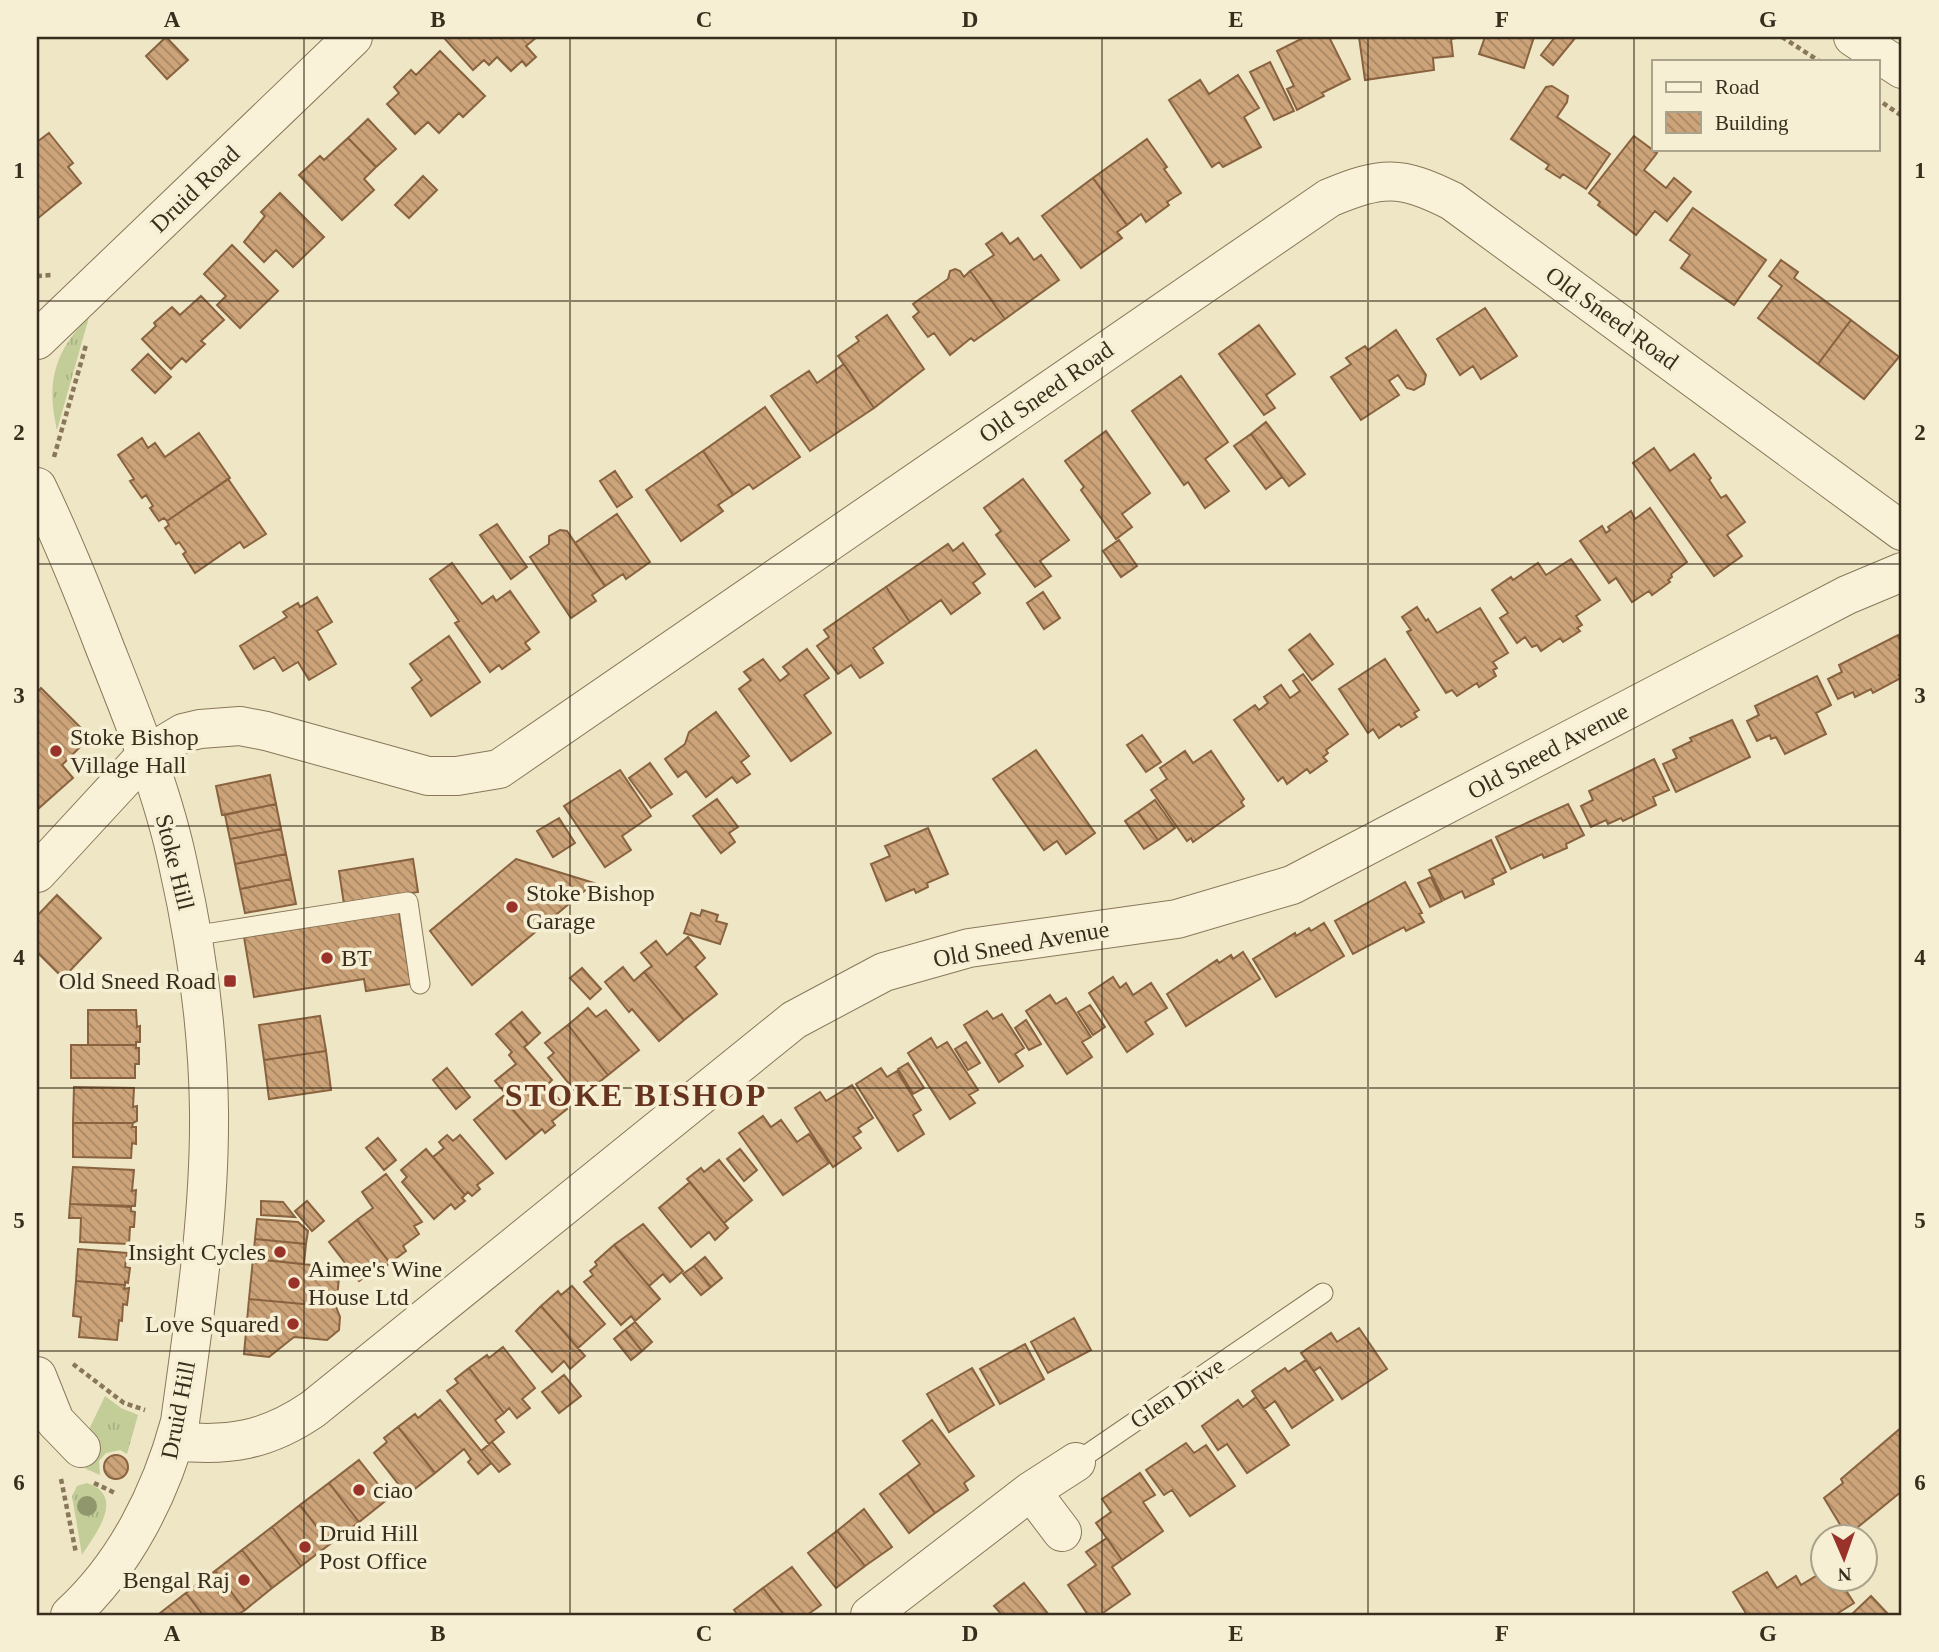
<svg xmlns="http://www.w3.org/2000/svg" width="1939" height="1652" font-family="Georgia,serif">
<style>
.grass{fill:url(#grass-tufts)}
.building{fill:url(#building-back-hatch);stroke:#896340;stroke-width:2}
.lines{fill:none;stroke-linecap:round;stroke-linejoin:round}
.service-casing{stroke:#89775a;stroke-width:21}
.minor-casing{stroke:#89775a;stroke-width:40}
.path{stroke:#89775a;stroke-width:4.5;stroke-dasharray:5 3.5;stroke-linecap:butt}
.service{stroke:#f9f2d8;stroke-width:19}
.minor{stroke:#f9f2d8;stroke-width:38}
.tree{fill:#91976d}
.grid{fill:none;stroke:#392e1e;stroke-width:2;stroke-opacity:0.55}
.poi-dot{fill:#99332a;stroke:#f6efd4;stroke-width:2.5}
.labels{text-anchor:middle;stroke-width:7;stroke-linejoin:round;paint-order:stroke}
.street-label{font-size:24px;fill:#392e1e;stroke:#f6efd4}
.poi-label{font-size:24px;fill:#392e1e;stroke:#f6efd4;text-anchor:start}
.district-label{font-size:32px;font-weight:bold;letter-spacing:2px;fill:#66331e;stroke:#f6efd4}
.neatline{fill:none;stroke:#392e1e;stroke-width:2.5}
.grid-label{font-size:23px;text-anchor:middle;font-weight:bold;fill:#392e1e}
</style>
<defs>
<pattern id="grass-tufts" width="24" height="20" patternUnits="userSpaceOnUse" patternTransform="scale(1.75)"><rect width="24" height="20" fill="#c2cd98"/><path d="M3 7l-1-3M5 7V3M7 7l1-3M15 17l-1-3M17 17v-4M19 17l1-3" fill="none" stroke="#a7b083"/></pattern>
<pattern id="building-back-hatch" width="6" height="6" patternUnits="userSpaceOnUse" patternTransform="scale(1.75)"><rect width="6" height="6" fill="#cda47a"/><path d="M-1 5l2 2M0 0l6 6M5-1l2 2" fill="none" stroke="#a78663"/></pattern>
</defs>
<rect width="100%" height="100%" fill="#eee6c4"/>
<path class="grass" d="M89,317L57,430C46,384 54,351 89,317Z
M105,1396L121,1408L138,1415L127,1454L120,1450L106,1453L99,1461L100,1475L73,1463Z
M87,1483C126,1496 96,1533 82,1555L72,1496L77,1486Z"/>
<path class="building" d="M166,37L188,60L167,79L146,56Z
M447,37H537L526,46L536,57L526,66L522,61L511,71L497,57L489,65L484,60L473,70L445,39Z
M1305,37H1329L1350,79L1322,93L1324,96L1297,110L1287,89L1294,86L1277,51Z
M1359,37H1457V38L1451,39L1453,56L1433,58L1434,70L1365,80Z
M1485,37H1534L1524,68L1479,54Z
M1555,37H1576L1553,65L1541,55Z
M440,51L485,96L463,117L459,113L439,133L428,122L415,134L387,104L399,93L394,87L411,70L416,75Z
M1270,62L1294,111L1274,120L1250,72Z
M1238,75L1259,108L1244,117L1261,147L1223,167L1219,162L1212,167L1169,100L1200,80L1209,94Z
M1552,86L1568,96L1567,102L1557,117L1610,154L1586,189L1563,174L1560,178L1546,169L1549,165L1511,139L1546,87Z
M368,119L396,149L376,167L348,138Z
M49,133L73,163L68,167L81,183L37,219V142Z
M1634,136L1657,153L1644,170L1666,188L1674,178L1691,192L1667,221L1655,211L1636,235L1598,205L1600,202L1589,193Z
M348,138L376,167L364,179L374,190L342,220L299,175L320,156L324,160Z
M1147,139L1167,167L1164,169L1181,193L1167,202L1169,205L1146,222L1141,214L1127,225L1093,178Z
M423,176L437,190L409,218L395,205Z
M1093,178L1127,225L1117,232L1122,238L1081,268L1042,216Z
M280,193L324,237L293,267L276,250L264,262L244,242L265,216L261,212Z
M1693,208L1766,260L1734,305L1681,268L1690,255L1670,240Z
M1002,233L1010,244L1018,238L1034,260L1041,255L1059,280L1005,319L970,271L994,255L986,244Z
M232,245L278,291L240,328L217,305L226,296L204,274Z
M1781,260L1798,272L1794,278L1851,320L1818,364L1758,318L1782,286L1769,276Z
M955,269L960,271L964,277L970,271L1005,319L974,341L971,338L950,355L934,333L928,337L913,317L919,312L913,304L948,279L950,271Z
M201,296L224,320L201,341L205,344L186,362L182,358L171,369L142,339L156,326L154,323L172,307L180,315Z
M1485,308L1517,356L1481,379L1473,366L1460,375L1437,339Z
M887,315L924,369L874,408L838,356L859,341L856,337Z
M1851,320L1899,357L1864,399L1818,364Z
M1259,325L1295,374L1266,395L1275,408L1264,415L1219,354Z
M1396,330L1426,375L1424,384L1414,390L1407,388L1398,375L1389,381L1399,395L1361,420L1331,377L1351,364L1346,358L1365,346L1368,350Z
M148,354L171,377L155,393L132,370Z
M844,364L874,408L810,451L771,396L809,371L817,383Z
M1181,376L1228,442L1205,459L1229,491L1205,508L1188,482L1184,485L1132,411Z
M765,407L800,457L753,489L749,484L733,495L703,451Z
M1266,422L1305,474L1289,486L1251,434Z
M1106,431L1150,493L1122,514L1132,527L1116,539L1081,490L1084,487L1065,461Z
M199,433L230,478L167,521L164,518L159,521L150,508L153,506L146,495L142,498L130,481L134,479L118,455L142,438L148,448L155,443L165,457Z
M1251,434L1282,477L1266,489L1234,446Z
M1654,448L1670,471L1694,454L1711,478L1709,480L1721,498L1726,495L1745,522L1727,535L1742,556L1714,576L1633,463Z
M703,451L733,495L718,505L723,511L681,541L646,490Z
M615,471L632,497L617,507L600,481Z
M228,479L266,534L244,548L240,542L195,573L183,554L186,552L179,542L176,544L165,528L169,525L167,521Z
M1023,479L1069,540L1040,561L1051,576L1035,587L996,535L1001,531L984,508Z
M1650,508L1687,562L1671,574L1672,577L1668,580L1670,582L1652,595L1649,591L1632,602L1616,578L1609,583L1580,541L1602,526L1606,533L1610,530L1608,527L1631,511L1635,519Z
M617,514L650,562L626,579L623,574L605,586L575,543Z
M497,524L527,567L511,579L480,535Z
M560,530L567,531L605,586L592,595L596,601L571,618L530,557L549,544V536Z
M1119,540L1137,566L1121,577L1103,551Z
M963,543L985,574L973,583L980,593L951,614L941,600L910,622L886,587L948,544L953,551Z
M1571,559L1600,600L1576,616L1582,625L1577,628L1580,631L1563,642L1560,638L1541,651L1537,645L1532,647L1525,637L1517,643L1500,618L1508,613L1492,590L1511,577L1513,580L1538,563L1546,575Z
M452,563L482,604L493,596L496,601L510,591L539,632L525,643L530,649L502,669L499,665L490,672L455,623L459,621L430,579Z
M886,587L910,622L873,648L883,663L860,678L851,665L838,674L817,646L829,637L824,630Z
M1043,592L1060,618L1044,629L1027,603Z
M317,597L332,622L317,631L336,664L309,680L298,662L283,671L274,657L254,669L240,646L287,617L283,612L298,603L300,607Z
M1417,607L1426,621L1428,619L1437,633L1480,608L1508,653L1493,662L1497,668L1493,670L1496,676L1479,687L1477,683L1457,696L1452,690L1446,693L1407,632L1411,630L1402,617Z
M1310,634L1333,664L1312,680L1289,650Z
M1898,635L1902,643V674L1899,675L1901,678L1873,693L1871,689L1855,697L1853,692L1838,699L1828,679L1842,672L1839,665Z
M449,636L480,682L431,716L412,688L422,680L410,664Z
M807,649L829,678L804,695L831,733L791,761L739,689L751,680L744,672L763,659L780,681L789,674L783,667Z
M1385,659L1419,710L1414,713L1417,717L1401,727L1399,724L1379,738L1373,729L1368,733L1339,689Z
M1303,674L1348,734L1326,750L1328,753L1323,757L1327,761L1310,773L1307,769L1287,784L1283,777L1278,781L1234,720L1255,705L1259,710L1268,703L1264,697L1281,685L1290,698L1300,691L1293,681Z
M1817,676L1831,705L1816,713L1826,734L1785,754L1776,737L1771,739L1770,735L1757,741L1747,721L1759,715L1755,706Z
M41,688L90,737L62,765L73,778L38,809L37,693Z
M716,712L749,756L741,762L750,774L737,783L732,777L706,797L686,771L678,777L665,759L685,744L689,732Z
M1732,720L1750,757L1676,792L1663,764L1677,758L1673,750L1692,741L1690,738Z
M1142,735L1161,762L1146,772L1127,745Z
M1036,750L1095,833L1066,854L1057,841L1044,850L993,779Z
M1185,751L1193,763L1211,751L1244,799L1241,802L1244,806L1193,842L1191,838L1187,841L1151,790L1167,779L1160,768Z
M1654,759L1669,790L1653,797L1656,805L1623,821L1621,818L1608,824L1606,820L1591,827L1581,806L1593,800L1589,791Z
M650,763L672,794L651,808L629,778Z
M620,770L651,816L622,836L631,850L605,867L564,806Z
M270,775L276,804L222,815L216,786Z
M717,799L738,827L729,833L735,842L721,853L693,816Z
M1155,800L1175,828L1158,840L1138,812Z
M276,804L281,829L230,839L225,815Z
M1568,804L1584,835L1566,844L1567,848L1544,858L1542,854L1511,869L1496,837Z
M1138,812L1158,840L1144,849L1125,821Z
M559,818L575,843L553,857L537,831Z
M928,828L948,874L927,883L928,887L916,893L914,889L886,901L871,864L890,856L885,846Z
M281,829L286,854L235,864L230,839Z
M1491,840L1506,872L1492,879L1494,884L1465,898L1462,891L1444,900L1429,870Z
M286,854L291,879L240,889L235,864Z
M413,859L418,892L344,904L339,871Z
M516,859L594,883L472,985L430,931Z
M1431,877L1442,901L1430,907L1418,883Z
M291,879L296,904L245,913L240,889Z
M1405,882L1422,913L1419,914L1424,922L1406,931L1404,927L1353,954L1335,921Z
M57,895L101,938L63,978L37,952V916Z
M702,910L718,915L716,921L727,924L720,944L684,933L691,913L700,916Z
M399,912L411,984L366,991L364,979L254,997L244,937Z
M1324,923L1344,956L1276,997L1253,959L1295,933L1296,936L1309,928L1311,931Z
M688,937L705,958L695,967L717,994L684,1020L644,972L652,966L641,953L656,941L667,955Z
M1243,952L1260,979L1186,1026L1167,994L1217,960L1219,963L1231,955L1233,959Z
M623,967L634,981L644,972L684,1020L659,1041L632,1009L629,1012L605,982Z
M582,968L601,989L590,999L570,978Z
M1113,977L1120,988L1126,983L1133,995L1151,983L1167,1008L1145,1022L1153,1034L1127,1052L1089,993Z
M1050,995L1056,1004L1066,998L1091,1037L1082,1042L1092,1057L1067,1074L1026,1011Z
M1090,1005L1105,1027L1093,1035L1078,1012Z
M588,1008L596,1017L606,1010L639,1050L608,1075L568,1025Z
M88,1010H136L137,1027L140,1026V1042H136V1045H88Z
M987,1011L993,1019L1002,1014L1024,1048L1015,1054L1023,1066L999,1082L964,1025Z
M522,1012L540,1033L528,1044L510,1022Z
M320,1016L326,1051L264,1060L259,1025Z
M1026,1020L1041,1044L1029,1050L1015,1028Z
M510,1022L528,1044L524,1047L552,1080L547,1085L567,1109L552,1121L555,1125L545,1133L542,1129L535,1135L502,1097L506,1094L495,1081L516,1064L509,1055L512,1052L496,1034Z
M568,1025L608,1075L580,1097L548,1058L554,1053L545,1043Z
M931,1038L937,1048L947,1042L978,1090L969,1095L975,1103L950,1119L908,1053Z
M966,1042L980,1063L968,1070L955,1049Z
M71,1045H136V1048H139V1064H135V1078H71Z
M326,1051L331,1090L269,1099L264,1060Z
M908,1063L924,1088L913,1094L898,1069Z
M447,1068L470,1097L456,1109L433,1080Z
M881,1068L887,1077L897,1071L921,1110L913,1115L924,1134L898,1151L856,1084Z
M852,1085L873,1118L858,1128L861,1132L853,1137L861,1148L833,1167L795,1108L820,1092L826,1101Z
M74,1087L134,1088L133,1107L137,1106V1121L133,1123H73Z
M502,1097L535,1135L506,1159L474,1120Z
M763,1116L771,1127L781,1120L797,1142L809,1134L829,1163L783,1195L739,1133Z
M73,1123H133L132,1127H136V1144L132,1143L131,1158L73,1157Z
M447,1135L453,1141L460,1135L493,1173L477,1185L480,1189L472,1196L468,1192L465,1195L433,1157L444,1148L439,1142Z
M378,1138L396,1160L384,1170L366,1148Z
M426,1149L465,1195L462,1198L465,1201L455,1209L451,1204L434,1219L402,1182L407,1177L401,1170Z
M740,1149L757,1170L744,1181L727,1159Z
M719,1160L752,1200L724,1223L687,1179L701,1168L704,1172Z
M73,1167L134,1170L132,1191L136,1190L135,1206L70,1204Z
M386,1174L422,1222L414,1226L419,1234L403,1246L406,1251L390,1263L357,1220L373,1208L362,1192Z
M690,1182L728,1228L715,1240L709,1232L691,1247L659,1208Z
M261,1201L283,1202L295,1217L261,1215Z
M307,1201L324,1221L312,1231L295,1211Z
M70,1204L131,1207V1211L135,1212L134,1227H130L129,1244L80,1242L81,1218H69Z
M257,1219L298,1222L308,1231L306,1244L255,1239Z
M357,1220L390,1263L375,1275L372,1271L359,1281L329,1242Z
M643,1224L683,1271L670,1282L663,1274L649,1286L614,1245Z
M255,1239L306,1244L304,1264L253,1259Z
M614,1245L660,1299L635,1321L631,1316L621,1325L584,1282L593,1275L590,1271L597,1265L595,1262Z
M78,1249L127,1253L125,1267L130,1268L128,1283L125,1282V1285L76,1281Z
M705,1257L722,1278L711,1287L694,1266Z
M253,1259L340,1268L336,1307L249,1299Z
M694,1266L711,1287L701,1295L683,1274Z
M76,1281L125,1285L124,1289L129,1288L127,1305L123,1304L122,1321L119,1320L117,1340L79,1337L81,1317L73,1316Z
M572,1286L605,1324L578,1348L541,1306L558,1291L561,1295Z
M249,1299L336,1307L340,1317L339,1330L327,1340L294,1337L269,1357L244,1354Z
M541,1306L585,1356L570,1369L564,1361L552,1372L516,1331Z
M1074,1318L1091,1350L1048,1373L1031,1342Z
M635,1322L652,1342L642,1351L625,1330Z
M1359,1328L1387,1369L1342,1399L1320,1367L1314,1371L1301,1353L1331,1333L1337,1342Z
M625,1330L642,1351L631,1360L614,1339Z
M1025,1344L1044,1379L1000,1404L980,1369Z
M503,1347L535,1388L522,1399L530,1408L517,1418L509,1408L504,1413L469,1368L487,1355L489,1358Z
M1306,1360L1333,1400L1292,1428L1275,1401L1264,1409L1252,1391L1285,1368L1288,1372Z
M469,1368L504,1413L495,1420L504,1432L489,1444L447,1391L458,1383L455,1379Z
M972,1368L994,1405L949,1432L927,1394Z
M564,1375L581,1396L559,1413L542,1392Z
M1256,1397L1289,1445L1247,1473L1227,1444L1218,1450L1202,1426L1238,1400L1243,1407Z
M440,1400L491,1463L478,1474L468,1462L471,1459L464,1449L435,1473L398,1427L415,1414L418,1418Z
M932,1420L974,1476L964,1483L968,1490L935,1513L907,1474L920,1464L903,1441Z
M398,1427L435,1473L407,1495L374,1453L387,1442L384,1438Z
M1902,1427V1491L1847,1536L1824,1498L1843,1483L1841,1479Z
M492,1442L510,1464L499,1472L481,1451Z
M1186,1443L1194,1453L1206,1445L1235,1486L1190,1516L1172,1490L1164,1495L1146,1470Z
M104 1467a12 12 0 1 1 24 0a12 12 0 1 1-24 0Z
M359,1460L389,1498L359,1522L329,1483Z
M1140,1473L1155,1495L1143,1502L1163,1531L1122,1560L1096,1523L1111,1512L1102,1499Z
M907,1474L935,1513L909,1533L880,1494Z
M329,1483L359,1522L330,1544L300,1505Z
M300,1505L330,1544L301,1566L272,1527Z
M864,1509L892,1547L865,1566L837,1531Z
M272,1527L301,1566L272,1588L242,1550Z
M837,1531L865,1566L836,1588L808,1553Z
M1107,1538L1122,1560L1112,1567L1130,1594L1100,1615H1088L1068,1585L1096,1565L1086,1552Z
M242,1550L272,1588L245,1610L215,1571Z
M792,1567L821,1605L807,1615H784L763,1588Z
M215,1571L245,1610L237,1615H203L186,1593Z
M1824,1571V1578H1838L1854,1603L1835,1615H1747L1733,1592L1767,1572L1777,1588L1796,1576L1801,1585Z
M1024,1583L1049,1615H1002L994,1606Z
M763,1588L784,1615H738L734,1610Z
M186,1593L203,1615H162L160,1613Z
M1871,1596L1889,1615H1851Z"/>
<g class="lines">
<g class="service-casing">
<path id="service" d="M192,936L408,902L420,984
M1076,1462L1323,1293"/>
</g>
<g class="minor-casing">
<path id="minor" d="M1853,37L1902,69
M37,340L353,37
M37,487C62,539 84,593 105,648C132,716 163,792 178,864C196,944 208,1028 209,1111C210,1216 194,1319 180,1422C161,1493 125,1565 70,1615
M37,873L145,756L183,733L200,729L240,726L266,731L428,776H457L499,769L1329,198C1382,176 1400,175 1452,201L1902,531
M37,1376L55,1421L81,1448
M175,1441C229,1447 268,1440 313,1409L794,1020L884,972L969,948L1177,919L1292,885L1847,595L1902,572
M1031,1491L1062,1532
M870,1615L1031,1491L1076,1462"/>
</g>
<path class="path" d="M1782,37L1819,61
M1883,103L1902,116
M37,276L52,275
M54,457L86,345
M73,1364L124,1403L145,1410
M61,1479L76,1553
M94,1483L115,1493"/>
<use href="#service" class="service"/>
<use href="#minor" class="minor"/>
</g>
<circle class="tree" cx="87" cy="1506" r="10"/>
<path class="grid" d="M304,37V1615M570,37V1615M836,37V1615M1102,37V1615M1368,37V1615M1634,37V1615M37,301H1902M37,564H1902M37,826H1902M37,1088H1902M37,1351H1902"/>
<g class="poi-dot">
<circle cx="56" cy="751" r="7"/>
<circle cx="512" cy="907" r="7"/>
<circle cx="327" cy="958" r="7"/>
<rect x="223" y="974" width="14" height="14" rx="3.5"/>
<circle cx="280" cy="1252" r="7"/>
<circle cx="294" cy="1283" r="7"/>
<circle cx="293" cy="1324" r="7"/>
<circle cx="359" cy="1490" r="7"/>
<circle cx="305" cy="1547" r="7"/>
<circle cx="244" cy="1580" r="7"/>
</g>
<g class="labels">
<g class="street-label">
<text transform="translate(195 189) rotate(-44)" y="8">Druid Road</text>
<text transform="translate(1612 318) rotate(36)" y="8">Old Sneed Road</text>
<text transform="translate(1046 392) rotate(-35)" y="8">Old Sneed Road</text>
<text transform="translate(1548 751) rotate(-28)" y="8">Old Sneed Avenue</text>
<text transform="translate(175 862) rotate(76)" y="8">Stoke Hill</text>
<text transform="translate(1021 944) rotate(-10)" y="8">Old Sneed Avenue</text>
<text transform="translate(1177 1393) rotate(-34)" y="8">Glen Drive</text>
<text transform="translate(178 1410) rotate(-79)" y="8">Druid Hill</text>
</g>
<g class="poi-label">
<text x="70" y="745">Stoke Bishop<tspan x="70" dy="28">Village Hall</tspan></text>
<text x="526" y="901">Stoke Bishop<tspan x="526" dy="28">Garage</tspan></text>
<text x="341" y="966">BT</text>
<text x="216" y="989" text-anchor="end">Old Sneed Road</text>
<text x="266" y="1260" text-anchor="end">Insight Cycles</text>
<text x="308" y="1277">Aimee's Wine<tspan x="308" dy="28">House Ltd</tspan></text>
<text x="279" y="1332" text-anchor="end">Love Squared</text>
<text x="373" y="1498">ciao</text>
<text x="319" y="1541">Druid Hill<tspan x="319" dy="28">Post Office</tspan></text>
<text x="230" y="1588" text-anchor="end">Bengal Raj</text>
</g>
<g class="district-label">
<text x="636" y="1106">STOKE BISHOP</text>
</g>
</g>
<rect width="1939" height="1652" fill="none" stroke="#f6efd4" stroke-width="77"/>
<rect x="1652" y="60" width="228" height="91" fill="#f6efd4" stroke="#aaa28b" stroke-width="2"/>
<rect x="1666" y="82" width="35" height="10" fill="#f9f2d8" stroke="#aaa28b" stroke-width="2"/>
<text x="1715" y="94" font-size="21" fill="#392e1e">Road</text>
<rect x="1666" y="112" width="35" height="21" fill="url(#building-back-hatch)" stroke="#aaa28b" stroke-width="2"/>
<text x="1715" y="130" font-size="21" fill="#392e1e">Building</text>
<g transform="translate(1844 1558) rotate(178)"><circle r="33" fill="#f6efd4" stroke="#aaa28b" stroke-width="2"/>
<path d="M0-5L12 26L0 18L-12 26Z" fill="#99332a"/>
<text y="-10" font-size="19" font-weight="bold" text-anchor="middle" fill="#392e1e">N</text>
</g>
<rect x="38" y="38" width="1862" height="1576" class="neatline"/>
<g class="grid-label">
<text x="172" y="27">A</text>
<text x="438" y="27">B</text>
<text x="704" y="27">C</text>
<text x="970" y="27">D</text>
<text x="1236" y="27">E</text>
<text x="1502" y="27">F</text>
<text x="1768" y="27">G</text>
<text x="19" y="178">1</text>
<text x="1920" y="178">1</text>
<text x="19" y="440">2</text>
<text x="1920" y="440">2</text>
<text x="19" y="703">3</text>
<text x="1920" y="703">3</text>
<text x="19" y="965">4</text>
<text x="1920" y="965">4</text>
<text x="19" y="1228">5</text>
<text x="1920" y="1228">5</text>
<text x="19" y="1490">6</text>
<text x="1920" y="1490">6</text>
<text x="172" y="1641">A</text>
<text x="438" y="1641">B</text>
<text x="704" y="1641">C</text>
<text x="970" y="1641">D</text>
<text x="1236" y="1641">E</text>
<text x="1502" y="1641">F</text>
<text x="1768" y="1641">G</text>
</g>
</svg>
